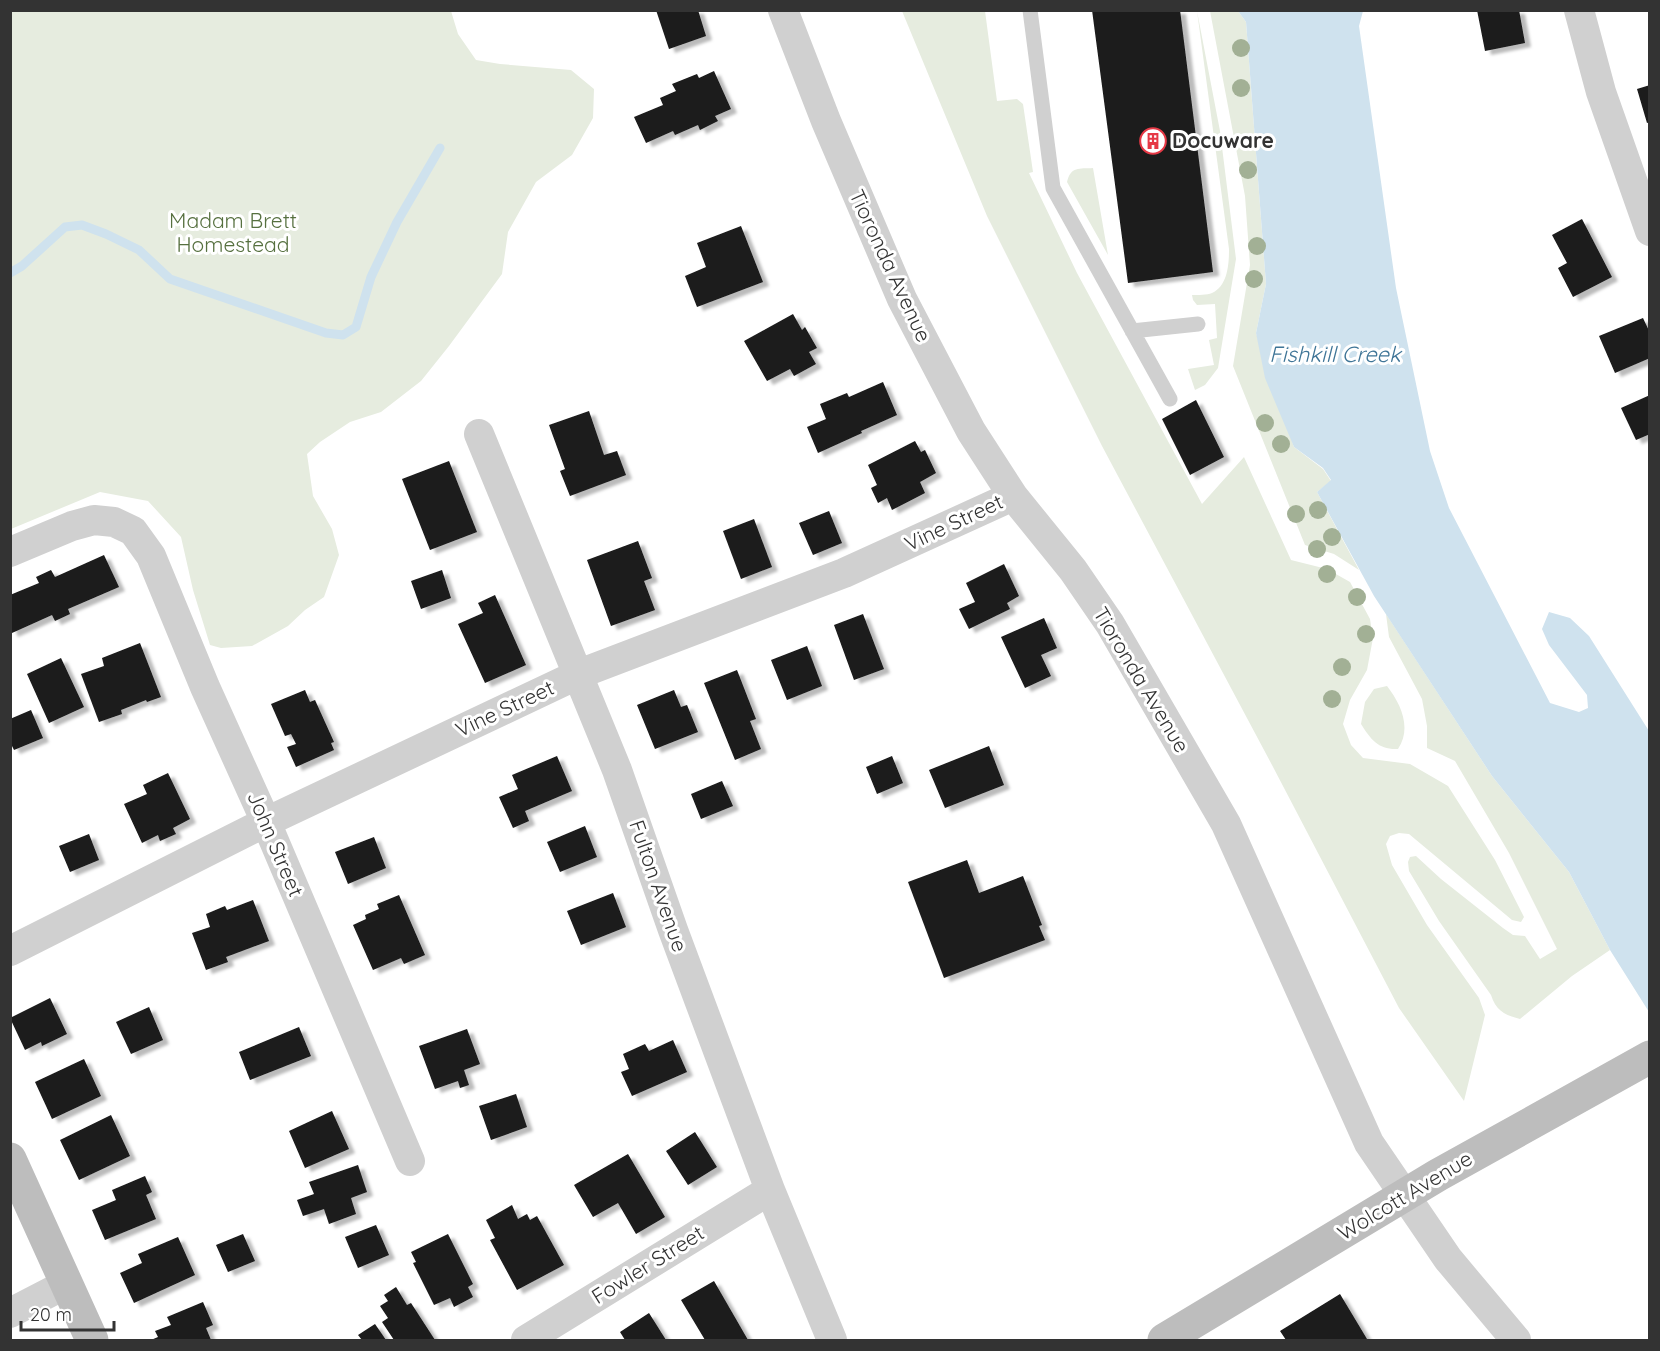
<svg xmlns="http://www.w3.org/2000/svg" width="1660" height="1351" font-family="Quicksand,sans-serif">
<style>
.green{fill:#e6ecdf}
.water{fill:#cfe2ee}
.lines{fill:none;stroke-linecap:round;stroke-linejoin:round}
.stream{stroke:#cfe2ee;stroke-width:9}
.building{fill:#1a1a1a;filter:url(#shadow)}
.lane{stroke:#d0d0d0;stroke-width:15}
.street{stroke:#d0d0d0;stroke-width:30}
.secondary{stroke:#bdbdbd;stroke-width:33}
.tree{fill:#a2b095}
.labels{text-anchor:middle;stroke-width:6;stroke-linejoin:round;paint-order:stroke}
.poi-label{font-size:21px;font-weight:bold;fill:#333;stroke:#fff;text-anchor:start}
.park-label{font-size:21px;fill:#56703f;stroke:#fff}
.street-label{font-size:21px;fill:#333;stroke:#fff}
.water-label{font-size:22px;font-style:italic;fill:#3f7597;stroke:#fff}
</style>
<defs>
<filter id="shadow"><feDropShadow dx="6" dy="4" stdDeviation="1.5" flood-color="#0004"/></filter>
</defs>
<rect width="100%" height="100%" fill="#fff"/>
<path class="green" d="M11,10L451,11L458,34L476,60L500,64L571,70L594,89L593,118L572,155L536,182L508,232L502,274L449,346L421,381L381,412L350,422L320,442L307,454L313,496L332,529L339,555L324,597L305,610L288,626L252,646L221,648L210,645L193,590L181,537L148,501L100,492L11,529Z
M902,11H985L997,101L1017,99L1023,104L1033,172L1029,173L1077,273L1202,504L1244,457L1291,560L1327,569L1350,582L1370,619L1373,638L1367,670L1350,700L1343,724L1351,745L1363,758L1410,764L1448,786L1495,860L1524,917L1521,922L1512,920L1409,834L1399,833L1390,836L1386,844L1392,865L1427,925L1479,998L1485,1015L1464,1101L1399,1008L1272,765L1102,446L987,216Z
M1197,11L1220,131L1236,259L1218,368L1205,385L1195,390L1188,369L1214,365L1209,340L1217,338L1215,304L1197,305L1193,300L1192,295C1198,295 1207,295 1212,293C1228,286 1229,263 1229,249Z
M1210,11H1238L1246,22L1266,284L1256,333L1294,447L1323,469L1331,481L1317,492L1359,570L1334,554L1305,545L1233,366L1250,265L1245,196Z
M1093,168L1108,255L1067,182C1071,166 1079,169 1093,168Z
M1386,614L1492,776L1569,872L1610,950L1572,976L1520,1019C1505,1015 1496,1011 1491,995L1439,921L1409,871L1408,862L1410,857L1416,856L1441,879L1503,928L1513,935L1525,936L1540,959L1557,949L1509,853L1455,761L1427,748V726L1422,699L1389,637Z
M1387,686C1401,704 1412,728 1398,749C1379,750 1371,740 1361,724L1365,702L1374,689Z"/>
<path class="water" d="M1238,11H1363L1359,26L1396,288L1430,451L1449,508L1550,703L1579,712L1588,708L1587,695L1549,645L1542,629L1549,612L1570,618L1589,636L1649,731V1012L1610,950L1569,872L1492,776L1374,596L1317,492L1331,480L1323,468L1294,447L1265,378L1256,333L1266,284L1246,22Z"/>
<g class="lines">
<path class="stream" d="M10,273L22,266L65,227L82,225L106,234L139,250L170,279L326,333L343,335L356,327L371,277L397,222L440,148"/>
</g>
<path class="building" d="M656,10H698L706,36L669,49Z
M1092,10H1180L1213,272L1128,283Z
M1477,10H1519L1525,43L1485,51Z
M714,71L731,109L715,116L718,121L700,130L698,125L675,135L673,131L646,143L634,117L663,105L660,98L676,91L672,84L697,74L699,78Z
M1650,85V122L1647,123L1637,89Z
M1582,219L1612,277L1573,297L1558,268L1567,263L1552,235Z
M741,226L763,282L697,307L685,276L706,267L697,243Z
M793,314L802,330L805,327L817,348L809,352L816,364L794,376L790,369L767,381L744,341Z
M1643,318L1650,333V358L1615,373L1599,336Z
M883,382L897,415L861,431L862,433L818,453L807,427L826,419L820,404L847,393L849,397Z
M1650,395V434L1636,440L1621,408Z
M1196,400L1224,457L1190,475L1162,419Z
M589,411L604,455L617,451L626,475L570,496L560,471L565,469L549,425Z
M915,441L921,452L925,450L936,473L920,482L925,493L892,510L887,498L878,503L871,488L877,485L868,465Z
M449,461L477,532L430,550L402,479Z
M829,511L842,543L813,555L799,523Z
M754,519L772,567L741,579L723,531Z
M638,541L652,578L644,581L655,610L611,626L587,560Z
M104,555L119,587L68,609L70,614L55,621L52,615L12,633L10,628V595L39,583L36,577L51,570L55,577Z
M1004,564L1019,596L1007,603L1010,609L969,629L959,609L975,602L966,583Z
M442,570L451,598L421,609L411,581Z
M495,595L526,665L485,683L458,624L483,613L478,603Z
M863,614L884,669L854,680L834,625Z
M1044,618L1057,648L1041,655L1051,676L1025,688L1001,637Z
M140,643L161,697L147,702L146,700L121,710L122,714L99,722L81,674L104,666L102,658Z
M807,646L822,686L787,700L771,660Z
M61,658L84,707L49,723L27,674Z
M737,670L756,719L750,721L761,749L735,760L704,683Z
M305,690L310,702L315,700L334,742L331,743L334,750L296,767L287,747L296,744L291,734L285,736L271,704Z
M674,690L681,707L687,705L698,732L655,749L637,705Z
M31,710L43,738L14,750L10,742V719Z
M989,746L1004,785L945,808L929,770Z
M557,756L572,791L525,811L529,821L513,828L499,797L518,789L512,775Z
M892,756L903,783L877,794L866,767Z
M168,773L190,819L173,828L176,834L160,841L158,835L142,843L124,804L147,794L143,785Z
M722,781L733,806L701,819L691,794Z
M585,826L597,857L560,872L547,842Z
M89,834L99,860L70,872L59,846Z
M374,837L386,868L348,884L335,852Z
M967,860L979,893L1023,876L1042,925L1039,926L1045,940L944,978L908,882Z
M613,893L626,927L581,945L567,911Z
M399,895L425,955L404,964L401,958L373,970L353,925L366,919L365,915L379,909L377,904Z
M253,900L269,941L226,957L228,962L206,970L192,933L210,927L206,914L225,906L227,910Z
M50,998L67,1034L42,1046L41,1042L25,1050L10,1018Z
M149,1007L163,1040L131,1054L116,1022Z
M299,1027L311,1056L250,1080L239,1052Z
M467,1029L480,1064L464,1070L469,1085L460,1088L458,1081L435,1089L419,1046Z
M673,1040L687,1072L632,1096L621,1072L629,1069L623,1054L645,1044L649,1051Z
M84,1059L101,1096L52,1119L35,1082Z
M516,1094L527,1127L491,1140L479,1106Z
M332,1111L349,1149L305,1168L289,1131Z
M111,1115L130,1156L79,1180L60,1140Z
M695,1132L717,1167L688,1185L666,1151Z
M628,1154L665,1217L636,1234L618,1203L593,1217L574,1185Z
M358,1165L367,1192L351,1198L356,1214L329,1224L324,1209L303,1216L297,1200L314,1194L309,1182Z
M145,1176L152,1192L146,1195L156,1219L105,1240L92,1210L116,1200L112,1190Z
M512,1205L518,1219L527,1214L530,1220L537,1216L564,1265L517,1290L490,1240L495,1238L486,1220Z
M376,1225L389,1255L358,1268L345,1237Z
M243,1234L255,1261L228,1272L216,1245Z
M448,1234L473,1284L468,1287L473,1297L454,1307L450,1298L434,1305L413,1263L416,1262L411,1252Z
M178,1237L195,1275L134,1303L120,1273L142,1263L138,1254Z
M714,1281L748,1340H705L681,1300Z
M396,1287L407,1305L411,1303L435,1340H394L382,1322L388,1318L380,1306L388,1301L384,1295Z
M1340,1294L1367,1339L1286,1340L1280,1331Z
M203,1302L213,1325L206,1328L211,1340H151L158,1337L155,1331L171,1325L167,1317Z
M649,1313L666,1340H625L620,1332Z
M375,1324L386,1340H362L358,1335Z"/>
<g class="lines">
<path class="lane" d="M1030,10L1053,188L1170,399
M1132,331L1198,324"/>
<path class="street" d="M783,10L826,121L902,299L971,431L1013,496L1073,570L1110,624L1226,824L1369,1143L1448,1259L1516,1340
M1579,10L1601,92L1650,231
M479,434L617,770L673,930L770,1190L832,1340
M10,552L72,526L94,520L114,522L133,531L151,556L205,687L266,822L410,1161
M10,951L266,822L579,674L844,573L1013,496
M10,1313L66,1284
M526,1340L770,1190"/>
<path class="secondary" d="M10,1159L92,1340
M1164,1340L1438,1175L1650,1057"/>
</g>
<g class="tree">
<circle cx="1241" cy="48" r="9"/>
<circle cx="1241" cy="88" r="9"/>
<circle cx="1248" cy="170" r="9"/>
<circle cx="1257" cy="246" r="9"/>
<circle cx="1254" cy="279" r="9"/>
<circle cx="1265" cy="423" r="9"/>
<circle cx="1281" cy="444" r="9"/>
<circle cx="1318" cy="510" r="9"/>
<circle cx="1296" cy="514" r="9"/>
<circle cx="1332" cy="537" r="9"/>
<circle cx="1317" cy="549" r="9"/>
<circle cx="1327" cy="574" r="9"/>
<circle cx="1357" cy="597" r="9"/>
<circle cx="1366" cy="634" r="9"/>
<circle cx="1342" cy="667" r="9"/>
<circle cx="1332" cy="699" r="9"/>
</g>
<defs>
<g id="building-ring" transform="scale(1.35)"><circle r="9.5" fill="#fff" stroke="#e63946" stroke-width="1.5"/><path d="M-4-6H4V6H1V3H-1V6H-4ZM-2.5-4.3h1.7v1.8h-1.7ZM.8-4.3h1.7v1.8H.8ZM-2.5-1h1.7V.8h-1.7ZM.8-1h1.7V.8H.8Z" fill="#e63946"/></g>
</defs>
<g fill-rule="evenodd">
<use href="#building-ring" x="1153" y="141"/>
</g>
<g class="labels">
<g class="poi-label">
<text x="1172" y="148">Docuware</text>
</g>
<g class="park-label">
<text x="233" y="228">Madam Brett<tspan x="233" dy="24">Homestead</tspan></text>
</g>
<g class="street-label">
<text transform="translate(890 266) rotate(65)" y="7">Tioronda Avenue</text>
<text transform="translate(954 523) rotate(-25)" y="7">Vine Street</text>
<text transform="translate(1141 680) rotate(59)" y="7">Tioronda Avenue</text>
<text transform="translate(505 709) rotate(-25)" y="7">Vine Street</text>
<text transform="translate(275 844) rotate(67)" y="7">John Street</text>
<text transform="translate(658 886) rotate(71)" y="7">Fulton Avenue</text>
<text transform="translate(1405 1196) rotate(-31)" y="7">Wolcott Avenue</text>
<text transform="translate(648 1265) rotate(-32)" y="7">Fowler Street</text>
</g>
<g class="water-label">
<text x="1335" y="362">Fishkill Creek</text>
</g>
</g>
<rect width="1660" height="1351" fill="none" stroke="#333333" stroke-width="24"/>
<path d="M21 1321v9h93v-9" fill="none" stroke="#333333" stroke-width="3"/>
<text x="30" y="1321" font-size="18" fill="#333333" stroke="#ffffff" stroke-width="4.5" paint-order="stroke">20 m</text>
</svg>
